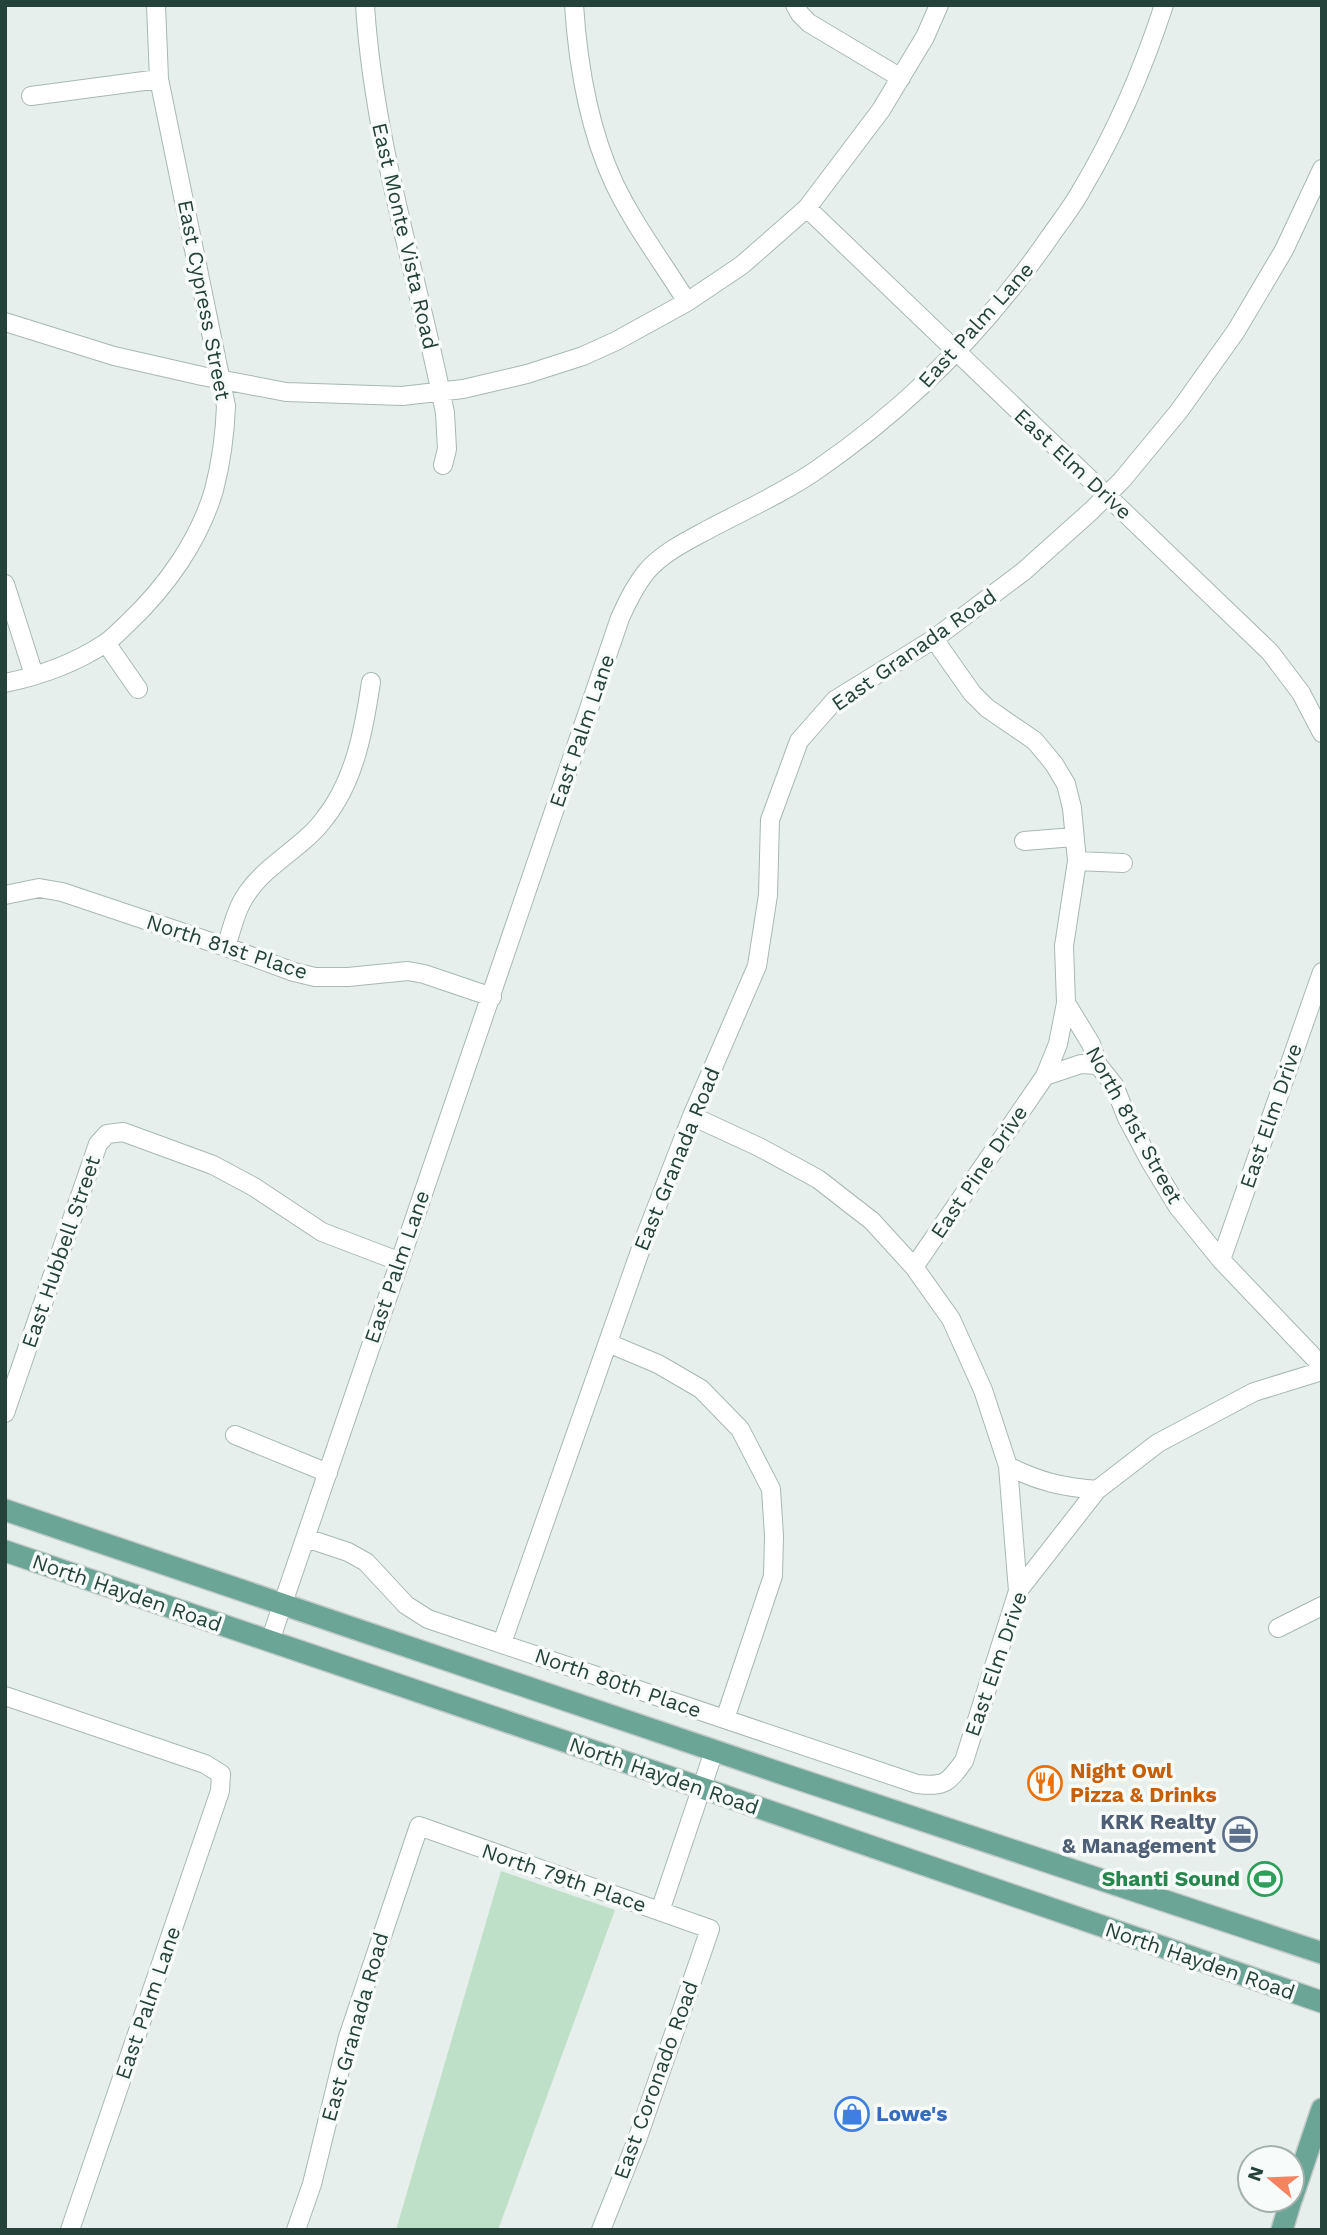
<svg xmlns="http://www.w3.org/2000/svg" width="1327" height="2235" font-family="'Work Sans',sans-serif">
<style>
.green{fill:#bfe0c8}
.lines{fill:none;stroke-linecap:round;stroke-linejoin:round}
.street-casing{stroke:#a8b8b2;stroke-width:20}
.primary-casing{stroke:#c2cac8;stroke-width:24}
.street{stroke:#fff;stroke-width:18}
.primary{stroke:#6aa596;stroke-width:21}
.labels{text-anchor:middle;stroke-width:7;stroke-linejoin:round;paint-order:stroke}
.street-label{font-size:21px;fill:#24423a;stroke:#f7fbf9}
.food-label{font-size:21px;font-weight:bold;fill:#c56008;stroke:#f7fbf9;text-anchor:start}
.service-label{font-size:21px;font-weight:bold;fill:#4e5e75;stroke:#f7fbf9;text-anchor:end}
.leisure-label{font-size:21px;font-weight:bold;fill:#27864d;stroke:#f7fbf9;text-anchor:end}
.shop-label{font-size:21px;font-weight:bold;fill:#366cbe;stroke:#f7fbf9;text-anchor:start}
</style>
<rect width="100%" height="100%" fill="#e6efeb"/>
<path class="green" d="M501,1871L615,1910L498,2230H396Z"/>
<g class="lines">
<g class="street-casing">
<path id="street" d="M365,5C374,146 418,276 445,413L447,449L443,465
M574,5C578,66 588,127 614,183C634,225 663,263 687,302
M795,5L800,14L809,23L901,78
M31,96L159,79
M807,208L1270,652L1301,693L1322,733
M5,322L114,356L202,376L286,392L402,396L463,389L527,374L583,356L616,341L687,302L742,265L807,208L881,110L925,37L939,5
M5,584L34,675
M106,643L138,689
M5,683C39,676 75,663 104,644C113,639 120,630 128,623C166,587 199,541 214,490C221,463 225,433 226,406L159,79L156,5
M1024,841L1074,837
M1077,861L1123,863
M5,895L39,888L62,892L226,947L294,972L315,977H348L408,971L424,974L492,997
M226,947C232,929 236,908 248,892C268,863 304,847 325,818C355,780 364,729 371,682
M1066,1003L1091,1044L1098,1065L1114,1085L1127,1118L1150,1161L1178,1207L1221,1260L1322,1366
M1045,1076L1081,1064L1098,1065
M692,1116L759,1147L818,1179L872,1221L914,1267L951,1319L983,1390L1008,1466L1018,1591
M1221,1260L1322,972
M914,1267L1045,1076L1058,1044L1066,1003L1064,946L1077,861L1072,808L1066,784L1054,764L1035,741L987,708L972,693L934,639
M608,1343L658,1364L701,1389L740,1429L771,1489L774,1536L773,1576L725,1719
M5,1413L98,1144L107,1134L123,1132L213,1165L254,1187L322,1232L398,1261
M235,1435L328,1473
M1008,1466C1039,1482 1063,1487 1097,1490
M306,1538L348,1552L366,1562L406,1605L428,1619L917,1784C945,1787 948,1783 964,1761L1018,1591L1097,1490L1158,1443L1254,1392L1322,1371
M1278,1628L1322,1606
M270,1641L620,618C627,602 635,586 646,572C663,552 689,540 711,528C747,509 785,492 818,469C911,405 985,330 1049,238C1060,222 1073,206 1082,189C1116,132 1143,69 1164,5
M502,1643L645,1237L692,1116L757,966L768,895L770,820L799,741L835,700L934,639L1024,571L1091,511L1122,480L1179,411L1236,331L1284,250L1322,169
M5,1696L205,1764L221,1774L220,1791L70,2230
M660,1911L714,1751
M296,2230L312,2184L348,2037L419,1826L710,1929L637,2140L601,2230"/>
</g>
<g class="primary-casing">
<path id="primary" d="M5,1510L789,1776L1322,1953
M5,1551L702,1788L1322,2002
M1292,2198L1322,2109
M1282,2230L1291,2200"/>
</g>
<use href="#street" class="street"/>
<use href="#primary" class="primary"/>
</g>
<defs>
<g id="restaurant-ring" transform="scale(1.75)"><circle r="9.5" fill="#f7fbf9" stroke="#e8710a" stroke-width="1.5"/><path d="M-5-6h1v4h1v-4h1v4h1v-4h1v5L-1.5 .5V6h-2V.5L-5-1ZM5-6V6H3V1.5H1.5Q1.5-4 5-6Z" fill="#e8710a"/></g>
<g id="office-ring" transform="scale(1.75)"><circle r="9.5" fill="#f7fbf9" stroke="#5c6f8a" stroke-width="1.5"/><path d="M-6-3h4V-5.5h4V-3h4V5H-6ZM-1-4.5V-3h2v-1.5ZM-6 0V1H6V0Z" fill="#5c6f8a"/></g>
<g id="stadium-ring" transform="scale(1.75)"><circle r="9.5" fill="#f7fbf9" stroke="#2e9e5b" stroke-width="1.5"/><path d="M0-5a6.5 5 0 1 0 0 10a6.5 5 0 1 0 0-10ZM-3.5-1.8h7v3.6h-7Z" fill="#2e9e5b"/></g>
<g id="shop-ring" transform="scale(1.75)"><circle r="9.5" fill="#f7fbf9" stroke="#3f7fe0" stroke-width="1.5"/><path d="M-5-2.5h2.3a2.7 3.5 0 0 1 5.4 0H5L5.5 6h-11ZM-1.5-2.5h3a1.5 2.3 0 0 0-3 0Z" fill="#3f7fe0"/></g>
</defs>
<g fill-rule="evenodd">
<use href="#restaurant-ring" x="1045" y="1783"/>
<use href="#office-ring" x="1240" y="1834"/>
<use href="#stadium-ring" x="1265" y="1879"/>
<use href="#shop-ring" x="852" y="2114"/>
</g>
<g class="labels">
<g class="street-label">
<text transform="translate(405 236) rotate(77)" y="7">East Monte Vista Road</text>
<text transform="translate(204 300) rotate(79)" y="7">East Cypress Street</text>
<text transform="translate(976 325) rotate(-48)" y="7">East Palm Lane</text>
<text transform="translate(1073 464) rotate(43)" y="7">East Elm Drive</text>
<text transform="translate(914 650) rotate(-35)" y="7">East Granada Road</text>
<text transform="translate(582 731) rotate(-71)" y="7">East Palm Lane</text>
<text transform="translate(227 947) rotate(18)" y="7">North 81st Place</text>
<text transform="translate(1271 1116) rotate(-71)" y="7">East Elm Drive</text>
<text transform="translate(1134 1125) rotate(61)" y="7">North 81st Street</text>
<text transform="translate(677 1159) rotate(-68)" y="7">East Granada Road</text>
<text transform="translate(979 1172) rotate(-56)" y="7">East Pine Drive</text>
<text transform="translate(61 1252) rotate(-71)" y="7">East Hubbell Street</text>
<text transform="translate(397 1267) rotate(-71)" y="7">East Palm Lane</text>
<text transform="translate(127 1593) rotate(19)" y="7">North Hayden Road</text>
<text transform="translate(996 1664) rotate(-71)" y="7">East Elm Drive</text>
<text transform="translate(618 1683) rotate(19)" y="7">North 80th Place</text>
<text transform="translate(664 1776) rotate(19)" y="7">North Hayden Road</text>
<text transform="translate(564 1878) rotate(19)" y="7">North 79th Place</text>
<text transform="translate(1200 1961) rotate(19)" y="7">North Hayden Road</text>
<text transform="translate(148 2003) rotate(-71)" y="7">East Palm Lane</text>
<text transform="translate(355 2027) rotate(-74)" y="7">East Granada Road</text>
<text transform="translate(656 2080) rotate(-70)" y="7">East Coronado Road</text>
</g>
<g class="food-label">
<text x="1070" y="1778">Night Owl<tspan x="1070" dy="24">Pizza &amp; Drinks</tspan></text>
</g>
<g class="service-label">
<text x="1216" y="1829">KRK Realty<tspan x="1216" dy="24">&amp; Management</tspan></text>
</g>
<g class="leisure-label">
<text x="1240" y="1886">Shanti Sound</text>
</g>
<g class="shop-label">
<text x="876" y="2121">Lowe's</text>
</g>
</g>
<rect width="1327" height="2235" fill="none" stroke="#24423a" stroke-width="14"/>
<g transform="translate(1271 2179) rotate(289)"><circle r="33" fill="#f7fbf9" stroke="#a3b1ad" stroke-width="2"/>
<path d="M0-5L12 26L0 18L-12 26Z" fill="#f4845f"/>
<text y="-10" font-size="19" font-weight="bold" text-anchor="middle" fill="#24423a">N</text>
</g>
</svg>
